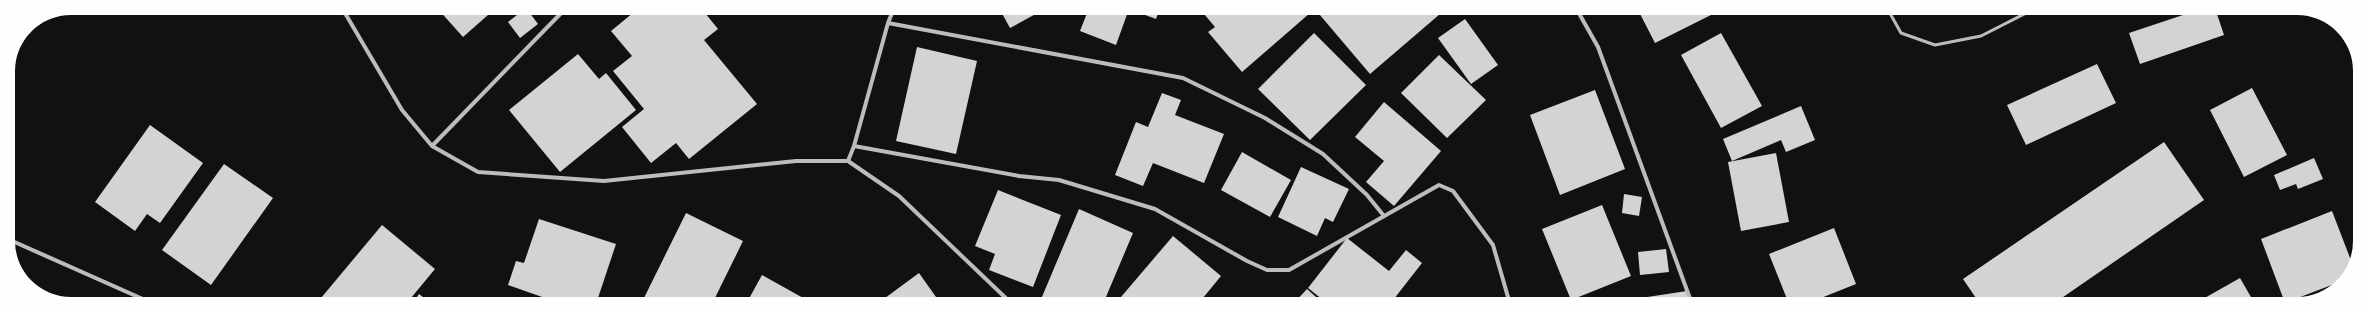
<svg xmlns="http://www.w3.org/2000/svg" width="2368" height="312" font-family="'Work Sans',sans-serif">
<style>
.building{fill:#d3d3d3}
.lines{fill:none;stroke-linecap:round;stroke-linejoin:round}
.service{stroke:#bcbcbc;stroke-width:3}
.minor{stroke:#bcbcbc;stroke-width:4}
</style>
<rect width="100%" height="100%" fill="#111"/>
<path class="building" d="M437,8H496L463,37Z
M526,8L538,24L520,38L508,22Z
M639,8H701L718,29L704,40L757,104L689,159L676,143L651,163L622,127L644,109L613,71L632,56L611,31Z
M727,8H740L732,15Z
M999,8H1042L1043,10L1010,28Z
M1089,8H1160L1156,19L1129,9L1116,45L1080,31Z
M1199,8H1306L1310,13L1242,72L1208,32L1215,27Z
M1314,8H1447L1370,74Z
M1637,8H1710L1713,14L1655,43Z
M2194,8H2215L2224,35L2140,64L2129,33L2195,11Z
M1465,19L1498,65L1471,84L1438,38Z
M1314,33L1366,85L1310,140L1258,89Z
M1721,33L1762,106L1721,128L1681,55Z
M917,47L977,61L956,154L896,141Z
M578,54L599,79L606,73L636,110L560,172L509,110Z
M1439,55L1486,100L1447,138L1401,93Z
M2097,64L2116,103L2026,145L2007,105Z
M2252,88L2287,155L2244,177L2210,110Z
M1595,90L1625,169L1560,195L1530,115Z
M1162,93L1181,100L1175,115L1224,134L1204,183L1153,163L1143,186L1115,175L1136,122L1148,127Z
M1384,102L1441,151L1394,206L1366,182L1384,161L1355,137Z
M1801,106L1815,140L1786,152L1781,140L1732,161L1723,139Z
M9,120L14,121L10,150H9Z
M150,125L203,163L160,223L147,214L135,231L95,202Z
M2164,142L2204,200L2053,304H1980L1963,279Z
M1242,152L1291,180L1270,217L1221,190Z
M1776,153L1789,222L1741,231L1728,162Z
M2314,158L2323,179L2298,189L2296,184L2280,190L2274,175Z
M224,164L273,198L211,285L162,250Z
M1301,167L1349,189L1333,222L1325,218L1317,236L1278,217Z
M998,190L1061,215L1033,287L989,270L995,254L975,246Z
M1624,194L1642,197L1639,216L1622,213Z
M1602,205L1631,276L1571,300L1542,229Z
M1079,209L1133,233L1103,304H1077L1070,301L1069,304H1039Z
M2332,211L2352,263L2342,281L2285,303L2261,239Z
M686,213L743,241L712,304H645L642,302Z
M539,219L616,244L596,304H562L508,285L516,261L524,263Z
M382,225L435,269L406,304H316Z
M1834,228L1856,284L1806,304H1789L1769,254Z
M1173,236L1221,276L1198,304H1115Z
M1347,238L1389,271L1406,250L1422,263L1390,304H1328L1308,288Z
M1666,249L1669,272L1640,275L1638,252Z
M919,273L941,304H889L885,298Z
M762,275L814,304H746Z
M2240,278L2255,304H2194Z
M1307,289L1324,304H1293Z
M1687,291L1689,304H1635L1634,299Z
M419,294L432,304H412Z"/>
<g class="lines">
<path class="service" d="M1887,8L1901,33L1935,45L1981,36L2036,8"/>
<path class="minor" d="M342,8L402,110L432,146L478,172L604,181L796,161H848L899,196L1012,304
M1576,8L1598,47L1692,304
M888,23L1183,78L1265,118L1323,154L1367,195L1384,216
M432,146L566,8
M854,146L1019,176L1059,180L1155,209L1247,261L1267,270H1289L1439,185L1453,191L1493,245L1510,304
M848,161L854,146L888,23L894,8
M10,240L154,304"/>
</g>
<path d="M0 0H2368V312H0ZM71 15H2297A56 56 0 0 1 2353 71V241A56 56 0 0 1 2297 297H71A56 56 0 0 1 15 241V71A56 56 0 0 1 71 15Z" fill="#fefefe" fill-rule="evenodd"/>
</svg>
